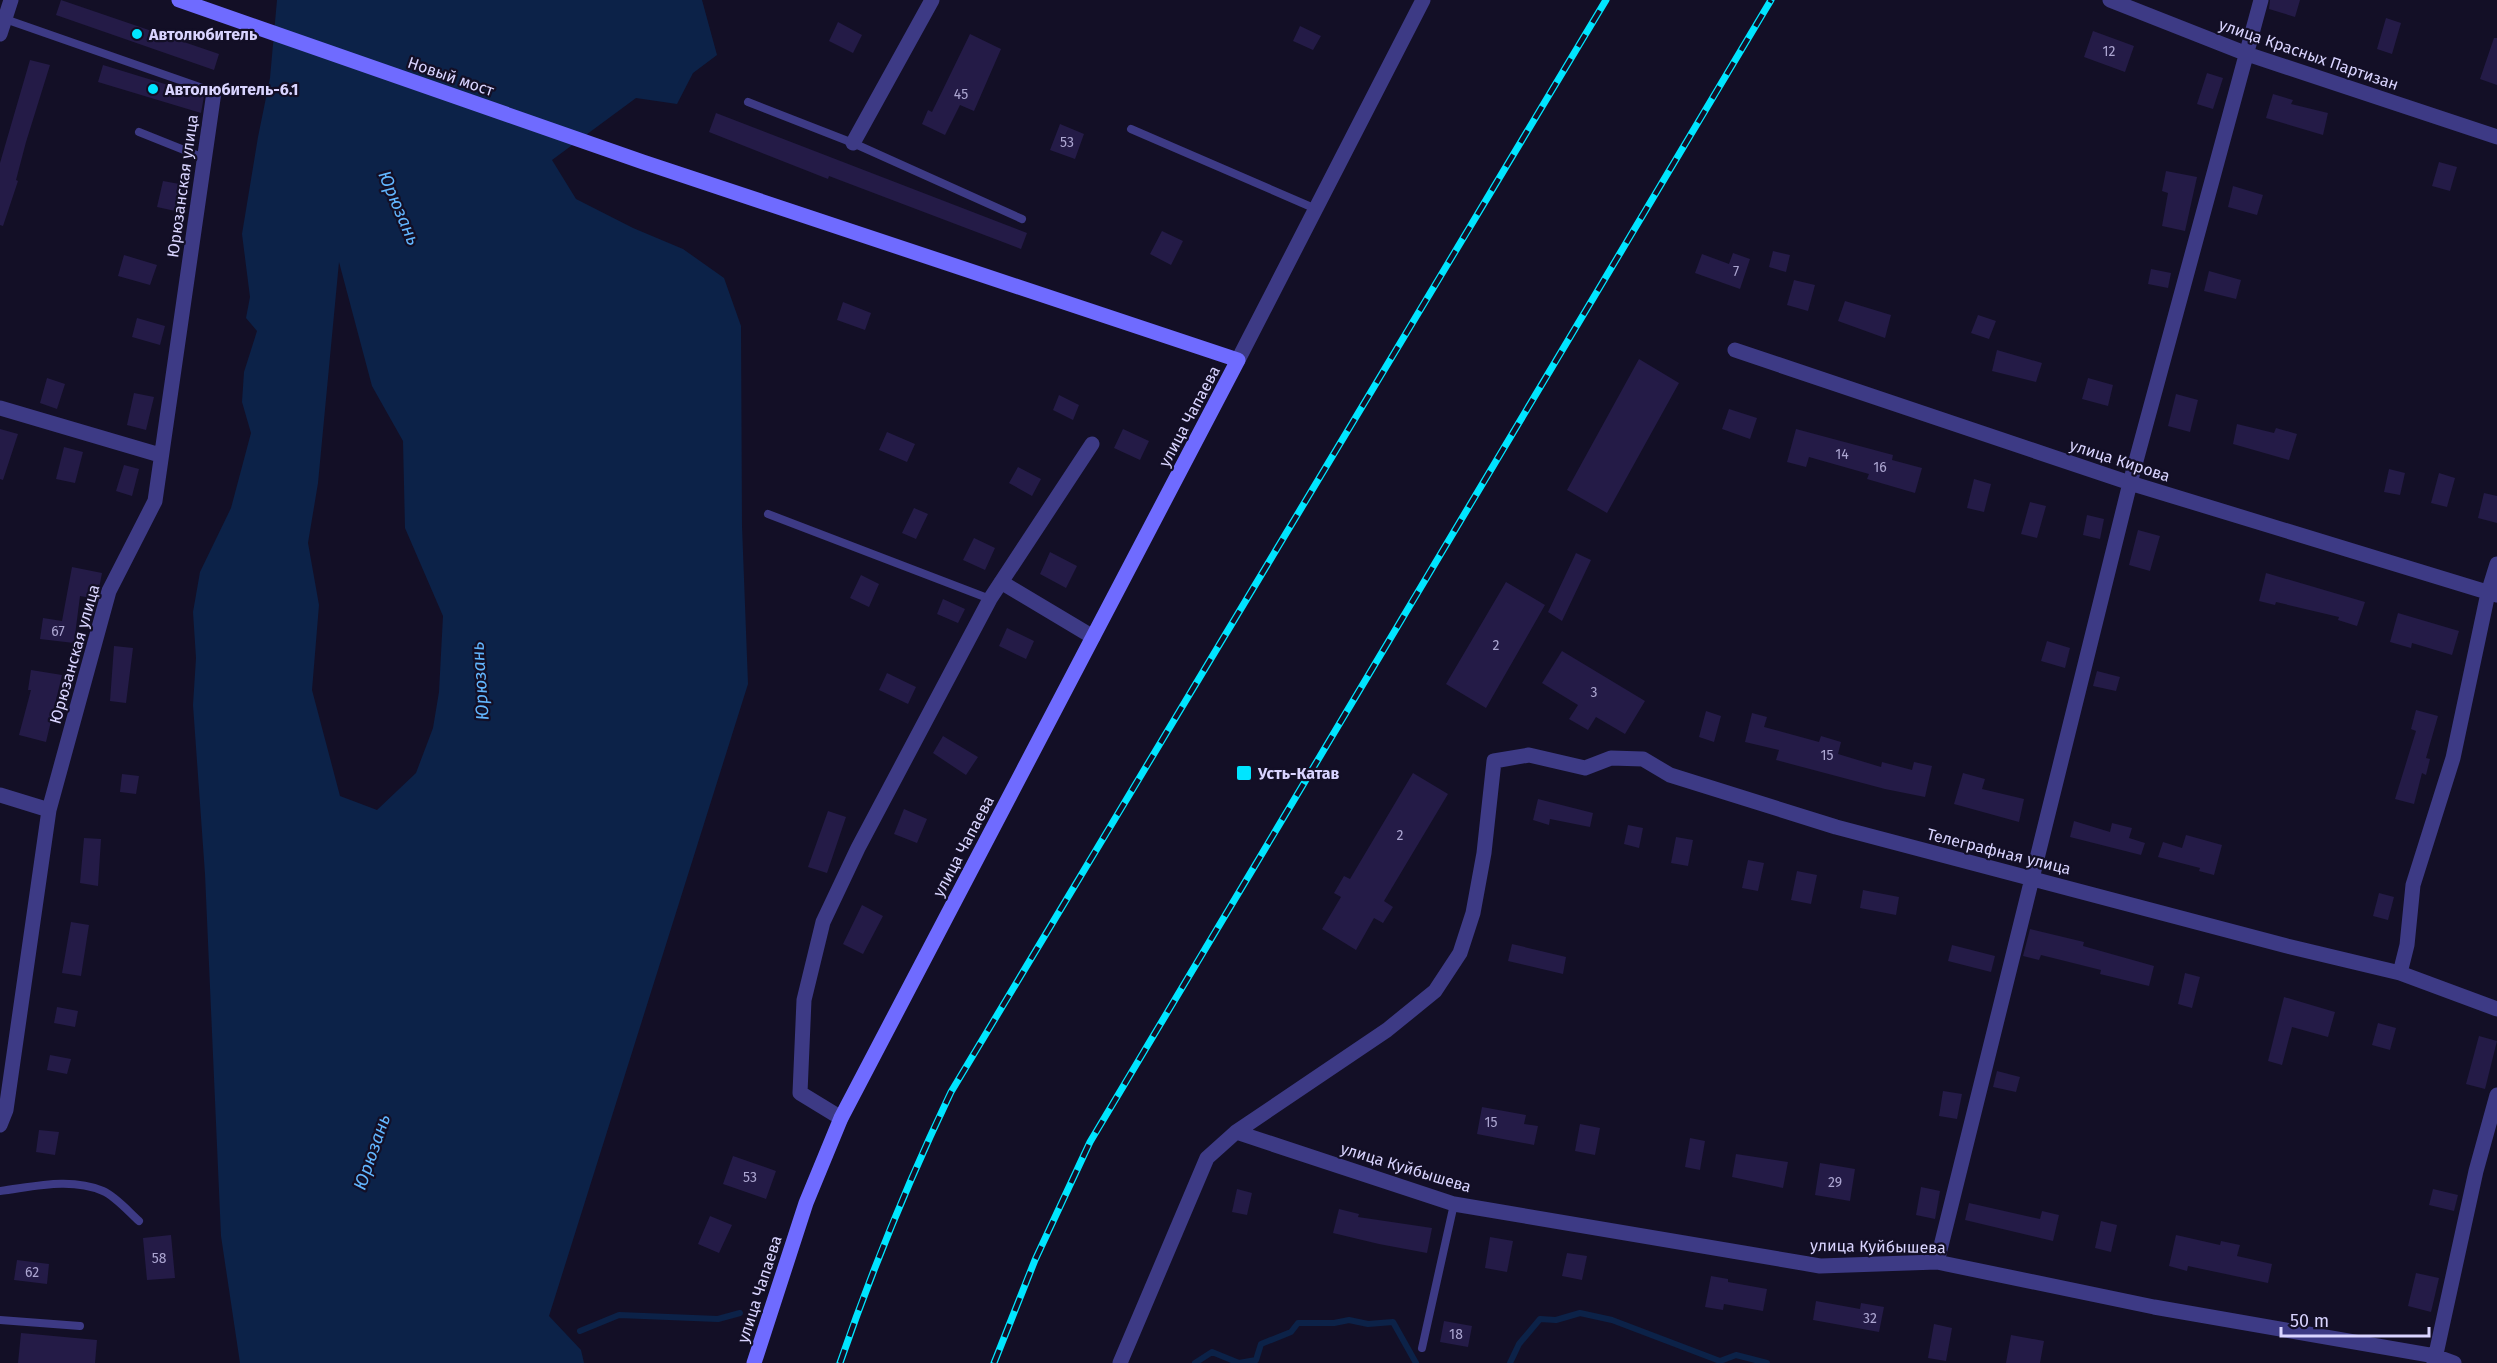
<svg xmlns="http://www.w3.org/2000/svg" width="2497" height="1363" font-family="'Fira Sans',sans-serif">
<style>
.water{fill:#0c2248;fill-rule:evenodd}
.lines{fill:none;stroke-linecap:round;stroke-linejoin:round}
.stream{stroke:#0c2248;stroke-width:6}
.building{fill:#241b47}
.lane{stroke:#3d3a85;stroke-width:8}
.street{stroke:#3d3a85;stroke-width:15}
.secondary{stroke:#6f6bff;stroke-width:15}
.rail-casing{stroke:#00e5ff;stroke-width:7}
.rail{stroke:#130f26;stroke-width:4.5;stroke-dasharray:14;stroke-linecap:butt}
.poi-dot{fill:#00e5ff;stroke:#130f26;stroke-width:2}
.labels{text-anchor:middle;stroke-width:4.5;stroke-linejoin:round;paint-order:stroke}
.number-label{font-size:14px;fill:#aca6d1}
.poi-label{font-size:16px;font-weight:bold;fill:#d9d4ff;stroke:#130f26;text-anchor:start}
.street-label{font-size:16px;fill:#d9d4ff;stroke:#130f26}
.water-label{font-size:18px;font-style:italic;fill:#62b6ff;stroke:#130f26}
</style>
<rect width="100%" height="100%" fill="#130f26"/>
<path class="water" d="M277,0H702L717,55L693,73L677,104L636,98L552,160L576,199L633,228L683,249L724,278L741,326L742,526L748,684L549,1316L581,1350L584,1363H240L221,1236L205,874L193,705L196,658L193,612L200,572L231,508L251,433L242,402L244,372L257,331L246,318L250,297L242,234L258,137L270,78ZM339,262L372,386L403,441L405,528L443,616L439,692L433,728L416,773L377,810L340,796L312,690L319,605L308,543L318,483Z"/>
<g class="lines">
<path class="stream" d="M580,1331L619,1315L718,1319L740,1313
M1195,1363L1212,1352L1239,1363L1256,1360L1261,1344L1291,1332L1298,1323H1334L1349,1320L1368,1324L1393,1322L1416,1363
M1510,1363L1519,1344L1540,1319L1556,1320L1580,1313L1612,1320L1720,1361L1736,1355L1767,1363"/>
</g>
<path class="building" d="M61,0L219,54L214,70L56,15Z
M2270,0H2300L2295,17L2269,9Z
M2386,18L2401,23L2392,54L2377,49Z
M838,22L862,35L853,53L829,41Z
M1300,26L1321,36L1313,50L1293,41Z
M2093,31L2134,46L2125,72L2084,57Z
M970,34L1001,49L974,111L960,105L945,135L922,124L928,110L932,112Z
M2494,38H2497V85L2480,79Z
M30,60L50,65L26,142L16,180L18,181L3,226L0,225V163Z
M103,65L204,96L201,113L98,82Z
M2207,73L2223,78L2213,109L2197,104Z
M2273,94L2293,100L2291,104L2328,113L2323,135L2266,118Z
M716,113L1027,233L1021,249L829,176L828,179L709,132Z
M1060,124L1084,134L1075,159L1050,150Z
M2439,162L2457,167L2450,191L2432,186Z
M2166,171L2197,177L2185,231L2162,226L2168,193L2162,191Z
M163,181L185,185L180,212L157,207Z
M2233,186L2263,195L2257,215L2228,207Z
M1162,231L1183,241L1171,265L1150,254Z
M1773,251L1790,255L1786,272L1769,267Z
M1733,253L1750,259L1740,289L1695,273L1702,254L1729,264Z
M124,255L157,265L150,285L118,276Z
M2151,269L2171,273L2168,288L2148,284Z
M2209,271L2241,280L2236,299L2204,291Z
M1794,280L1815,285L1808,311L1787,305Z
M1845,301L1891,315L1885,338L1838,321Z
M843,302L871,313L865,330L837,320Z
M1978,315L1996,321L1989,339L1971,333Z
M137,318L165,326L160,345L132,337Z
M1997,350L2042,363L2036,382L1992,371Z
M1639,359L1679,383L1607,513L1567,490Z
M47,378L65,384L57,409L40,403Z
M2088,378L2113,385L2108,406L2082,399Z
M134,393L154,397L146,430L127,425Z
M2176,394L2198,400L2190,432L2168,426Z
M1059,395L1079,405L1073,420L1053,410Z
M1729,409L1757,418L1750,439L1722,429Z
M2237,424L2274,433L2276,428L2297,434L2289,460L2233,444Z
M0,429L18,434L3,480L0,479Z
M1123,429L1149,441L1140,460L1114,448Z
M1796,429L1893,455L1892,460L1922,468L1915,493L1867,479L1869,474L1809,457L1806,467L1787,462Z
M887,432L915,444L907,462L879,450Z
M64,447L83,452L75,483L56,479Z
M124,465L139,469L132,496L116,491Z
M1018,467L1041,479L1032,496L1009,483Z
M2389,469L2405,473L2400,495L2384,492Z
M2439,473L2455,478L2447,507L2431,503Z
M1974,479L1991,484L1984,512L1967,508Z
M2484,493L2497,496V523L2478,518Z
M2030,502L2046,506L2037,538L2021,534Z
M914,508L928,514L916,539L902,533Z
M2087,515L2104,519L2100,539L2083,535Z
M2138,530L2160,536L2150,571L2129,565Z
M974,538L995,548L985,570L963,560Z
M1050,552L1077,566L1066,588L1040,574Z
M1576,553L1591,560L1562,621L1548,612Z
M72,567L102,573L97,599L80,596L74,643L40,639L43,618L62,621Z
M2266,573L2365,602L2357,626L2338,620L2339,617L2276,602L2275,605L2259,601Z
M861,575L879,584L869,607L850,598Z
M1506,582L1545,605L1486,708L1446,684Z
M943,599L965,609L958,623L937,614Z
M2398,613L2459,631L2452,655L2412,643L2411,648L2390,642Z
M1007,628L1034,641L1026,659L999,646Z
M2047,641L2070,648L2065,668L2041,661Z
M114,646L133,648L126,703L110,701Z
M1562,651L1645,701L1625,734L1596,717L1588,730L1569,719L1578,705L1542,683Z
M31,670L62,675L46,742L19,735L31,690H28Z
M2097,671L2120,677L2116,691L2093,686Z
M887,673L916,687L908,704L879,690Z
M2416,710L2438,716L2426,758L2430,759L2426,775L2422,773L2414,804L2395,799L2416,731L2411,729Z
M1706,711L1721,716L1714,742L1699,737Z
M1752,713L1767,717L1764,727L1819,742L1821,736L1841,742L1838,754L1881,767L1882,762L1912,770L1914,762L1932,766L1925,797L1885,789L1776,760L1779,750L1745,742Z
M943,736L978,757L966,775L933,753Z
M1413,773L1448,794L1384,901L1393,907L1383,923L1374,918L1356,950L1322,929L1341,897L1334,893L1344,876L1350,879Z
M1963,773L1985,779L1982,789L2024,799L2019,822L1954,804Z
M122,774L139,776L136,794L120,792Z
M1538,799L1593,813L1590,827L1550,819L1549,825L1533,820Z
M904,809L927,819L917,843L894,834Z
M828,811L846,817L827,873L808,867Z
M2074,821L2110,832L2112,823L2132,828L2129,838L2145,843L2141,855L2070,837Z
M1628,825L1643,828L1639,848L1624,844Z
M2186,835L2222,845L2214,875L2199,871L2200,868L2158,857L2163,842L2182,848Z
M1676,837L1693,840L1688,866L1671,863Z
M84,838L101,839L98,886L80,883Z
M1748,860L1764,863L1758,891L1742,888Z
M1797,871L1817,875L1811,904L1791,900Z
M1863,890L1899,897L1896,915L1860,908Z
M2379,893L2394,897L2388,920L2373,916Z
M862,905L883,916L863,954L843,944Z
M71,922L89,925L81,976L62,973Z
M2030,929L2084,942L2083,946L2154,966L2149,986L2100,974L2101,970L2041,955L2039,960L2023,956Z
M1512,944L1566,957L1563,974L1508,961Z
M1952,945L1995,956L1991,972L1948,961Z
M2185,973L2200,977L2192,1008L2178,1004Z
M2284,997L2335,1012L2328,1037L2292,1027L2282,1065L2268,1061Z
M57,1007L78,1011L75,1027L54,1023Z
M2378,1023L2396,1028L2390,1050L2372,1045Z
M2479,1036L2497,1041L2485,1089L2466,1084Z
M50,1055L71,1059L67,1074L47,1070Z
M1997,1071L2020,1077L2016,1092L1993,1087Z
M1943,1091L1962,1094L1957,1119L1939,1116Z
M1482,1107L1526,1115L1524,1124L1538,1126L1534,1145L1477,1134Z
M1580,1124L1600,1128L1595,1155L1575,1151Z
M39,1130L59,1132L55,1155L36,1152Z
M1690,1138L1705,1141L1700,1170L1685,1167Z
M1736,1154L1788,1162L1783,1188L1732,1177Z
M733,1156L776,1171L766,1199L723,1184Z
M1820,1163L1855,1169L1850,1201L1815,1195Z
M1921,1187L1940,1191L1935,1219L1916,1215Z
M1237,1189L1252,1193L1247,1215L1232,1212Z
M2433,1189L2458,1195L2454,1211L2429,1205Z
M1969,1203L2040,1219L2042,1211L2059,1215L2053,1241L1965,1220Z
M1339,1209L1359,1214L1358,1217L1432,1228L1427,1253L1379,1244L1333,1233Z
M710,1216L732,1225L719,1253L698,1244Z
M2101,1221L2117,1225L2111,1252L2095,1248Z
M171,1235L175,1278L147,1280L143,1238Z
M2176,1235L2220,1245L2221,1241L2240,1245L2237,1256L2272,1264L2268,1283L2188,1266L2187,1271L2169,1266Z
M1490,1237L1513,1241L1507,1272L1485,1268Z
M1567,1253L1587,1256L1582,1280L1562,1276Z
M17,1260L49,1264L47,1284L14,1280Z
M2416,1273L2439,1278L2431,1312L2408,1306Z
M1711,1276L1728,1279V1282L1767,1289L1763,1311L1724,1304L1723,1310L1705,1307Z
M1816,1301L1860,1309L1861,1303L1884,1307L1879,1332L1813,1320Z
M1444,1321L1472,1326L1468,1347L1440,1342Z
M1934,1324L1952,1328L1946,1361L1928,1358Z
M21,1333L97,1340L95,1363H18Z
M2011,1335L2044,1341L2040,1363H2006Z"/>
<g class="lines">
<path class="lane" d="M5,19L214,92
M748,102L853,143L1022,219
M1131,129L1316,209
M139,132L204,158
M768,514L990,599
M0,1191C33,1187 70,1177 103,1191C115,1196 129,1212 139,1221
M0,1320L80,1326
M1422,1348L1454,1204"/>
<path class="street" d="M2110,0L2247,54L2497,137
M0,34L11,0
M853,143L932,0
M1735,350L2130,483L2497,595
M1238,360L1423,0
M0,408L160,455
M1001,582L1093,637
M0,795L49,810
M2400,973L2407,945L2413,885L2453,758L2488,593L2497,564
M841,1118L800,1093L804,1000L823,922L858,848L990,599L1092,444
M0,1125L6,1110L49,810L109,591L155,501L214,92
M1236,1132L1454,1204L1820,1266L1937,1262L2154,1307L2435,1356L2454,1363
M1937,1262L2130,483L2261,0
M1120,1363L1207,1158L1236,1132L1387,1030L1435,991L1460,953L1473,913L1484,853L1494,761L1529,755L1585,768L1611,758L1643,759L1670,775L1836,827L2287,946L2400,973L2497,1009
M2434,1363L2476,1171L2497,1095"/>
<path class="secondary" d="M179,0L643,162L1238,360L841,1118L806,1203L754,1363"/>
<g class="rail-casing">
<path id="rail" d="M840,1363C872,1270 909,1180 951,1092L1606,0
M994,1363L1035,1260L1090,1142L1771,0"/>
</g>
<use href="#rail" class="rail"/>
</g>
<g class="poi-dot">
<circle cx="137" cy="34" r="6"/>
<circle cx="153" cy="89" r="6"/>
<rect x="1236" y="765" width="16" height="16" rx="3"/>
</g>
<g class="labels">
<g class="number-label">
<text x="2109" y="56">12</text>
<text x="961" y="99">45</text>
<text x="1067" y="147">53</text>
<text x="1736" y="276">7</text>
<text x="1842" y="459">14</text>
<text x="1880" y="472">16</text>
<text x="58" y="636">67</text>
<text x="1496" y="650">2</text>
<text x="1594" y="697">3</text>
<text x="1827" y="760">15</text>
<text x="1400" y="840">2</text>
<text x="1491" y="1127">15</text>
<text x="750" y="1182">53</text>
<text x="1835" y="1187">29</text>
<text x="159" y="1263">58</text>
<text x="32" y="1277">62</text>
<text x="1870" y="1323">32</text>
<text x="1456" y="1339">18</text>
</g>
<g class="poi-label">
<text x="149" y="40">Автолюбитель</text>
<text x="165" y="95">Автолюбитель-6.1</text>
<text x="1258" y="779">Усть-Катав</text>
</g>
<g class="street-label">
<text transform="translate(2309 54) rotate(19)" y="6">улица Красных Партизан</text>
<text transform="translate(451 76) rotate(19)" y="6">Новый мост</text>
<text transform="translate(182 186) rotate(-82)" y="6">Юрюзанская улица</text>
<text transform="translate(1189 416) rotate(-62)" y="6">улица Чапаева</text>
<text transform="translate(2120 460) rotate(18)" y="6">улица Кирова</text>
<text transform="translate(74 654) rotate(-74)" y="6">Юрюзанская улица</text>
<text transform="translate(963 846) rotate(-62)" y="6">улица Чапаева</text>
<text transform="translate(1999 851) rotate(14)" y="6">Телеграфная улица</text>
<text transform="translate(1406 1167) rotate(17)" y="6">улица Куйбышева</text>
<text transform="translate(1878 1246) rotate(1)" y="6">улица Куйбышева</text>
<text transform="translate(759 1289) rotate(-72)" y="6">улица Чапаева</text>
</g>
<g class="water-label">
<text transform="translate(399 208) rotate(67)" y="6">Юрюзань</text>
<text transform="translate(480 681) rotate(-94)" y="6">Юрюзань</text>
<text transform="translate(372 1152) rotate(-71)" y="6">Юрюзань</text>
</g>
</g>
<path d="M2281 1327v9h148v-9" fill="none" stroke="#d9d4ff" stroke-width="3"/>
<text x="2290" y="1327" font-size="18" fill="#d9d4ff" stroke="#130f26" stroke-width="4.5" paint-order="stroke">50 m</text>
</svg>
